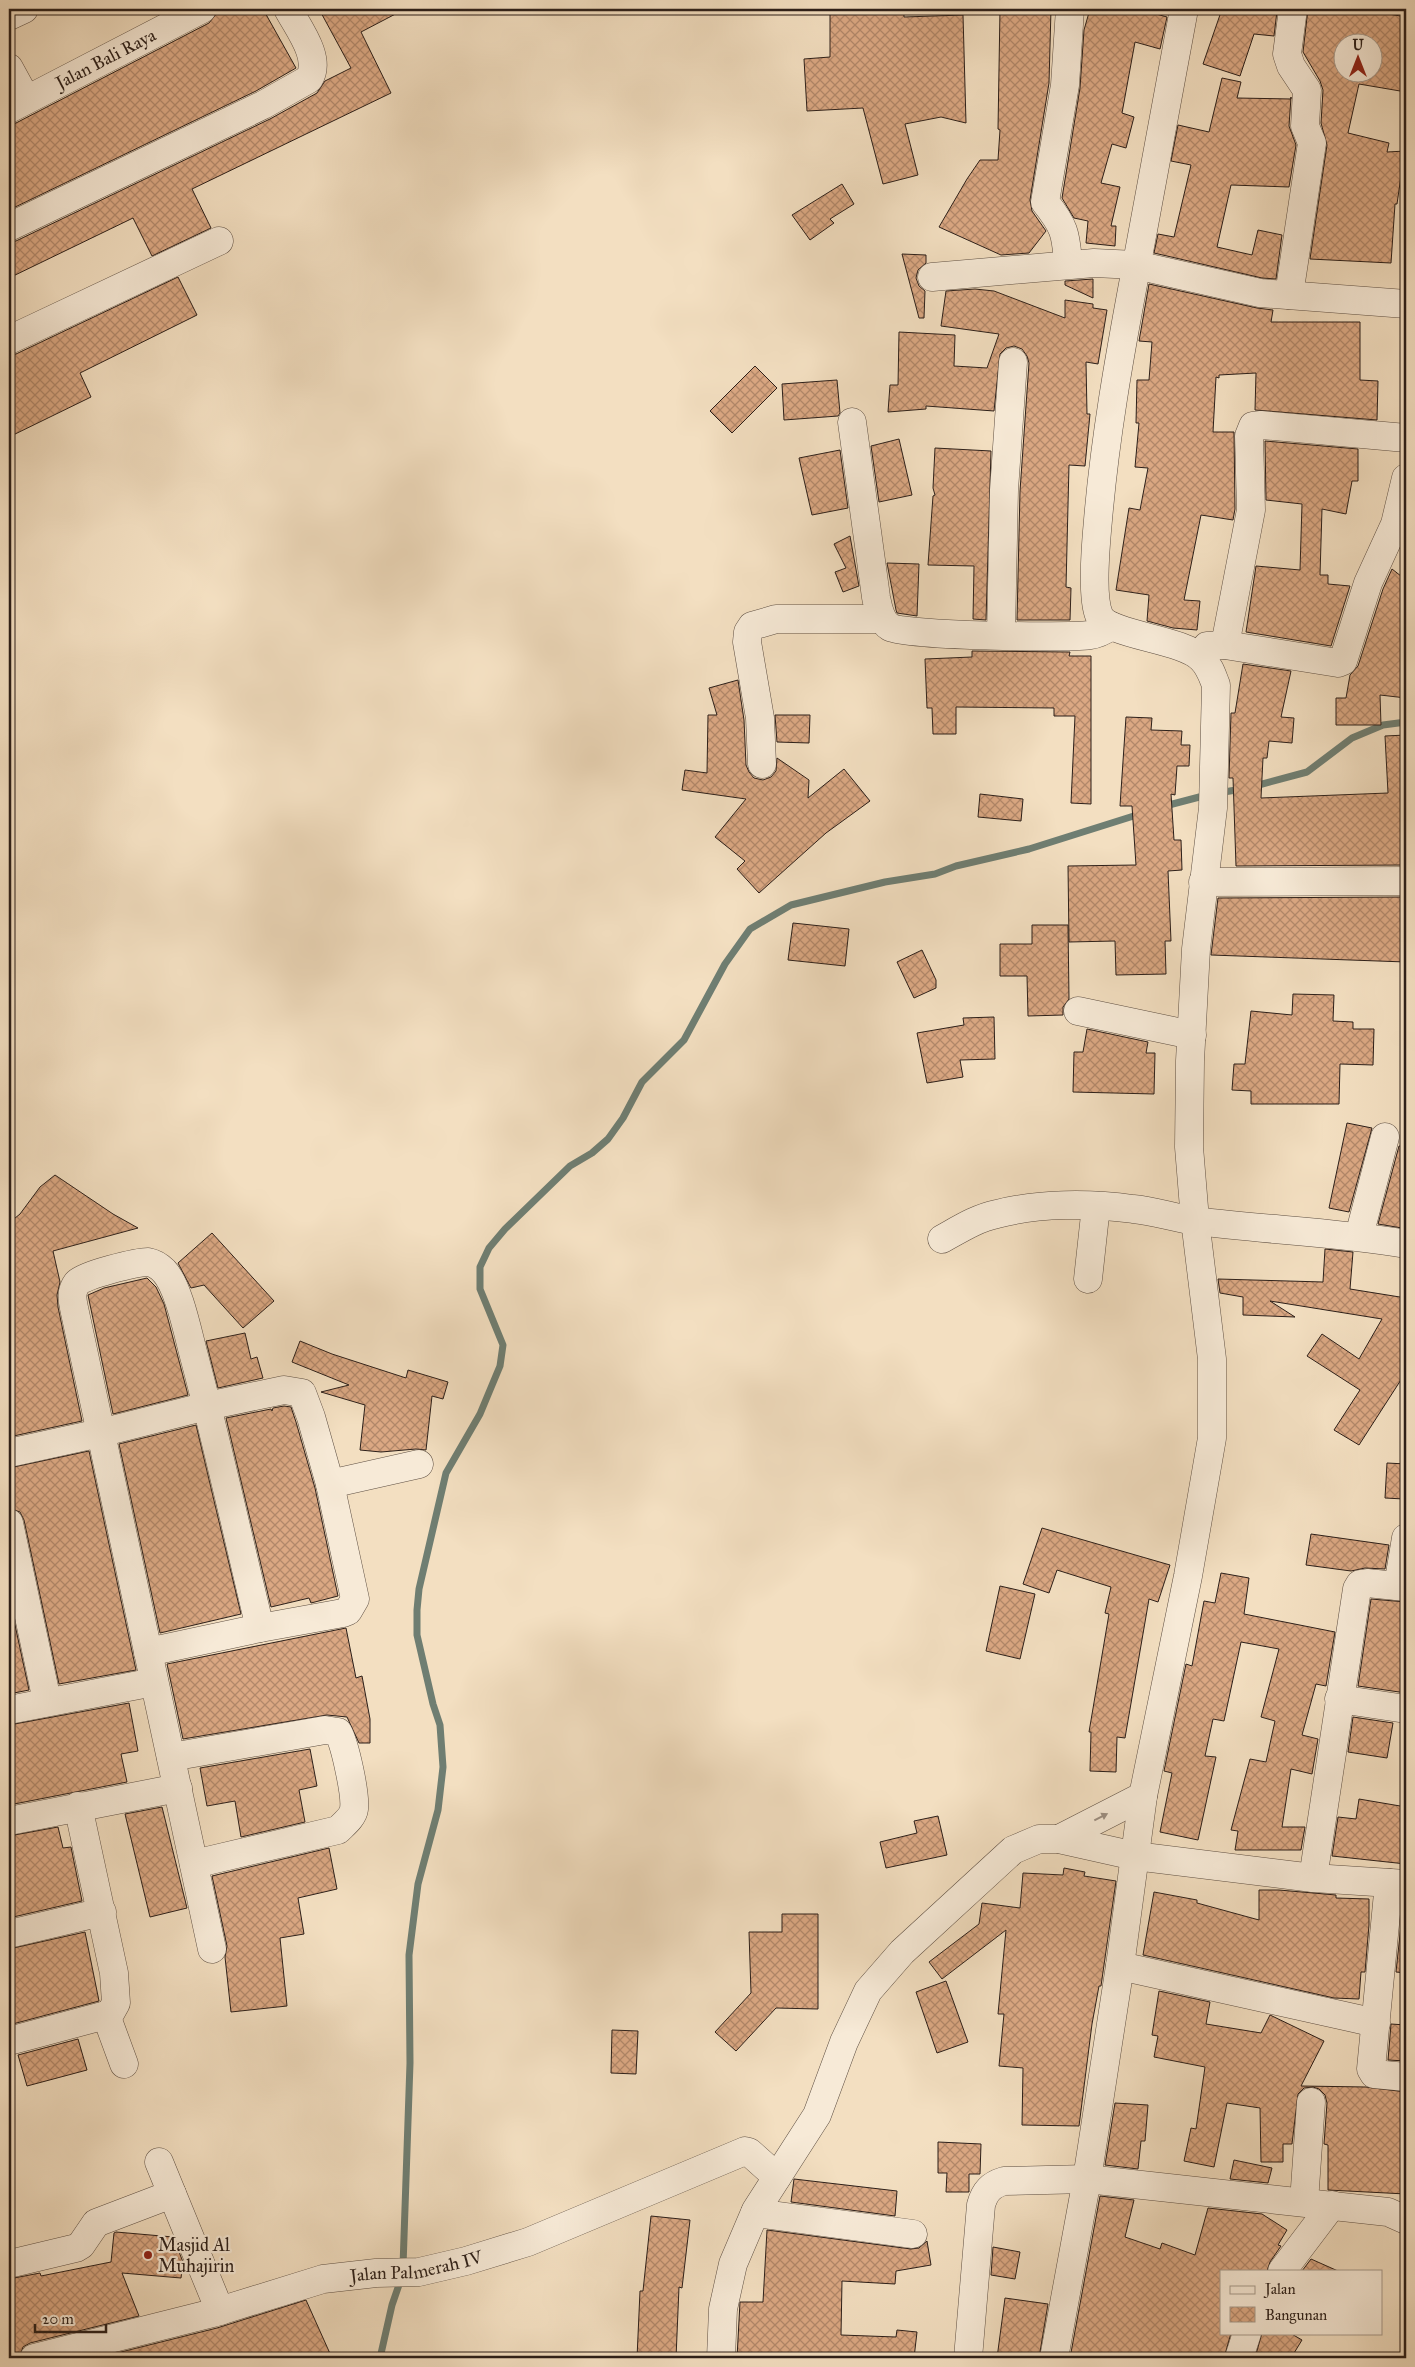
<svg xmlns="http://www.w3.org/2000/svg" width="1415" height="2367" font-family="'IM FELL Great Primer',serif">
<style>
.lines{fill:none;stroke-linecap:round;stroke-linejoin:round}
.stream{stroke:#6f7e72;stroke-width:7}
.building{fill:url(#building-cross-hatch);stroke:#2c1f19;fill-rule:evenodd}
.minor-casing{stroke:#5e4f43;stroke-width:29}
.minor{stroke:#f7ead7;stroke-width:28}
.oneway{fill:#9c8f82}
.poi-dot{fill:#8f2418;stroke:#f7ead7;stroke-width:2}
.labels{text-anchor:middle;stroke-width:4.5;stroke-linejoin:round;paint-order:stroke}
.street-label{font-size:18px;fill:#2c1f19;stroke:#f7ead7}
.poi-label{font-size:18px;fill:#2c1f19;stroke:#f7ead7;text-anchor:start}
</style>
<defs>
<pattern id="building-cross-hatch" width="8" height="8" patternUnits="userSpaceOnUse" patternTransform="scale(1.25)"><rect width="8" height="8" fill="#dba883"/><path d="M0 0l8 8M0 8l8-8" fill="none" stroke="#b2886a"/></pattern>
</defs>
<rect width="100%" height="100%" fill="#f3dfc1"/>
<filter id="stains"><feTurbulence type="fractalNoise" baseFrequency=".004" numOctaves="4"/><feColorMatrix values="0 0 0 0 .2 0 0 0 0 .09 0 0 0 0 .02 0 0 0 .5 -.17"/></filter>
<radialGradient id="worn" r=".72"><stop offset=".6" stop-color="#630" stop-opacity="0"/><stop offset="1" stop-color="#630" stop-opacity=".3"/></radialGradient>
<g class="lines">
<path class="stream" d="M1255,786L1307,772L1352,738L1383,725L1406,722
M1218,793L1242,789
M1165,806L1207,795
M403,2266L410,2063L409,1955L418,1884L438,1810L443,1767L440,1725L433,1704L417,1635V1610L419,1589L446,1473L480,1414L500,1366L503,1345L480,1289V1267L489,1248L505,1229L570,1166L592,1153L608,1139L623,1118L642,1082L684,1040L725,964L750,929L791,905L885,882L935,874L956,866L1029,849L1140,814
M380,2358L392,2305L401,2279"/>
</g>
<path class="building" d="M220,9H263L296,68L256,91L9,210V125L16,123L209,23Z
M319,9H405L361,32L391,93L192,189L211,228L152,256L133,218L9,278V242L16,241L270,119L317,93L325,81L351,68Z
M830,9H904V17L963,15L966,123L941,117L905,124L918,175L883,184L863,108L807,111L804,59L830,57Z
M1000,9H1051L1049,83L1030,200L1032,211L1046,231L1029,253L1001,255L939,227L967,179L980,160H998L1000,130L998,129Z
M1090,9H1138L1167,17L1160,49L1135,42L1122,113L1134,117L1126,148L1112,144L1101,183L1120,187L1111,226H1116L1115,246L1086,243L1088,221L1074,218L1062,198L1080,88L1084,30Z
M1222,9L1277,11L1274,36L1254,34L1240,76L1203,64Z
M1308,9H1360L1406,17V92L1359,84L1348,133L1389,143L1387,152L1406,151V169H1402L1397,204H1395L1391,263L1310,259L1327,145L1321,123L1323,90L1320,81L1303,52ZM1342,42H1372V72H1342Z
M1222,78L1241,82L1237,98L1291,99V97L1289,126L1296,145L1289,187L1231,185L1217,247L1252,255L1258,230L1282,235L1276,279L1262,278L1154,253L1158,234L1174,237L1191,165L1171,161L1178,125L1209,132Z
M842,184L854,204L830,219L834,223L810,240L792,215Z
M902,254L926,255V263L918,270L916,278L919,286L925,291L924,318H919Z
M178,277L197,315L80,373L91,397L9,437V355L16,354Z
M1093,279V298L1065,285V281Z
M1149,284L1257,308L1273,310L1271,322H1360V380L1378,381L1377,420L1255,410L1256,373L1219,375V378L1216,377L1213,432H1234L1235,509L1233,520L1201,515L1184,600L1200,601L1197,630L1173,628L1147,621L1149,595L1116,590L1129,508L1140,510L1148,468L1135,467L1139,423H1136L1137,380H1149L1152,342L1139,341Z
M975,289L994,291L1065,318V300L1093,304V308L1107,310L1098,364L1086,362L1087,414H1090L1085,466L1069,465L1066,587L1071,588L1070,620H1017L1020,491L1029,363L1027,356L1022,349L1014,346L1006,348L1000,354L994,411L926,406V409L888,412L890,385H898L899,332L955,335L954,366L987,368L999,334L941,326L946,291Z
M755,366L777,388L732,433L710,411Z
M837,380L840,413L838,416L784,420L782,384Z
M899,439L912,495L879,502L871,446Z
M1265,441L1358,449V481H1352L1346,514L1322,509L1320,575H1328V584L1350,586L1331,646L1246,632L1256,566L1300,570L1302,504L1266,500Z
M935,448L991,451L986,620L973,619L974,566L928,565L933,496L935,495L933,488Z
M840,450L848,508L812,515L799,458Z
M850,536L859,586L843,592L835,572L846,568L834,544Z
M887,563L919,564L917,616L897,613L896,610Z
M1392,569L1406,580V698L1380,695L1381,725H1336V698H1346L1350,675L1358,666L1383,589Z
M972,651L1070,652L1069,656H1091V804L1071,803L1075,716H1054V708L956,707V734H933L932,708H927L925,659L972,657Z
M1243,664L1291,671L1281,717L1294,718L1292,743L1269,741L1267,758H1263L1261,798L1388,793L1385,736L1406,735V865L1236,866L1233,778H1229L1231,713H1235Z
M738,680L744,720L746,765L749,772L754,778L763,780L771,777L776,771L777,758L809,780L808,798L844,769L870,801L826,833L759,893L737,869L745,861L715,837L746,799L682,790L685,770L707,773L708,715H717L709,688Z
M775,715H810L809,743L777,742Z
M1126,717L1152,718L1151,730L1182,731L1181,745H1190L1189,766H1177L1175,795L1171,794L1174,840H1181L1182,870L1168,871L1171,941H1165L1166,974L1116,975L1115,941L1069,942L1068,866L1136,865L1132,806H1120Z
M980,794L1023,799L1021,821L978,817Z
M1406,897V962L1211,955L1218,898Z
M793,923L849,929L845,966L788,960Z
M1032,925H1068L1069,999L1063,1007V1015L1028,1016L1027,976H1000V944H1032Z
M922,950L936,980V988L914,998L897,962Z
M1293,994L1334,995L1333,1021L1353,1022V1029H1374L1373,1065L1340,1064L1339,1104H1251V1091L1232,1090L1234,1064H1245L1251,1011L1292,1015Z
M994,1017L995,1059L960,1060L963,1077L927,1083L917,1033L964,1025L963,1018Z
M1087,1029L1148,1042L1146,1053H1155L1154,1094L1073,1092L1074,1052H1083Z
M1347,1123L1372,1128L1349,1212L1329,1208Z
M1399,1146L1406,1147V1211L1402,1228L1378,1224Z
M55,1175L113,1214L138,1228L53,1251L60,1282L57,1295L58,1307L82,1421L9,1437V1223L20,1214L40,1187Z
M212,1233L274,1301L243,1328L204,1285L191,1288L178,1263Z
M1325,1249L1353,1252L1350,1289L1406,1298V1372L1359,1445L1334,1430L1360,1390L1307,1356L1322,1334L1359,1359L1382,1319L1270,1301L1295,1317L1243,1315V1297L1220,1293L1218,1279L1323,1282Z
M147,1278L156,1287L164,1304L188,1395L113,1414L88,1295L104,1288Z
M245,1333L251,1359L257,1357L263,1378L218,1388L206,1341Z
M300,1341L332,1354L406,1378L408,1370L448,1382L443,1399L432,1396L426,1450L416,1449L381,1452L360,1450L365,1405L321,1392L349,1385L292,1362Z
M284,1406L291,1407L296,1422L315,1488L338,1596L311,1603L309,1598L271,1607L226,1418L271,1409L272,1411L273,1408Z
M196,1425L241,1614L160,1633L119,1444Z
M89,1451L136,1670L59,1684L24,1520L20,1512L9,1508V1468Z
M1387,1463L1406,1464L1404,1499L1385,1498Z
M1042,1528L1170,1565L1158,1602L1149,1599L1125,1738L1117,1737L1116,1772L1090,1771L1091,1732H1089L1109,1614L1105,1613L1111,1587L1057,1570L1049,1593L1023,1584Z
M1311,1534L1389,1545L1385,1569L1365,1568L1351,1571L1306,1565Z
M1221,1573L1249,1578L1244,1614L1335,1632L1326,1686L1316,1684L1302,1735L1318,1739L1312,1774L1291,1769L1282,1827H1305L1301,1850H1235L1238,1831L1231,1830L1250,1759L1266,1762L1275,1721L1261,1717L1279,1649L1241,1642L1224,1721L1213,1719L1205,1756L1216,1757L1198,1840L1160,1832L1172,1773L1164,1771L1186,1664L1192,1666L1204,1601L1215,1603Z
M1000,1586L1035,1594L1020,1659L986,1651Z
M9,1597L29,1690L9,1694Z
M1371,1599L1406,1602V1693L1358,1686Z
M346,1628L356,1678L362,1676L370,1719V1743H359L347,1717L327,1715L183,1739L167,1664Z
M129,1703L138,1751L121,1754L127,1782L9,1805V1725Z
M1353,1717L1393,1723L1387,1758L1348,1752Z
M310,1749L317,1786L299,1790L305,1822L241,1837L235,1801L207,1806L200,1768Z
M1359,1799L1406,1807V1864L1332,1856L1338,1817L1356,1819Z
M162,1807L187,1908L150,1917L125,1814Z
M938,1816L947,1855L886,1868L880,1842L917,1833L914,1821Z
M58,1827L63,1848L71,1847L82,1901L9,1918V1836Z
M329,1848L337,1889L298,1898L304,1934L280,1938L287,2006L231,2012L225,1957L227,1946L212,1876Z
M1064,1868L1085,1872L1084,1876L1116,1881L1101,1986H1099L1092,2024L1079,2126L1022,2125L1023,2068L999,2066L1004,2014H998L1006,1930L942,1979L929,1962L979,1924L982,1903L1020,1908L1023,1873L1063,1875Z
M1259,1890H1279L1336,1895V1898L1369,1899V1925L1365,1972H1361L1359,1999L1334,1998L1143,1955L1154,1892L1197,1900V1903L1259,1920Z
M782,1914H818V2009L776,2008L736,2051L715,2032L751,1993L749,1932H782Z
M1401,1925H1406V1973L1396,1972Z
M85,1932L99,2001L9,2025V1949Z
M946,1981L968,2042L937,2053L916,1992Z
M1159,1991L1210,2002L1206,2024L1261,2033L1270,2015L1324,2041L1301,2086L1366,2087L1406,2092V2194L1328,2190V2145L1324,2144L1327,2103L1325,2095L1319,2089L1313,2087L1304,2088L1298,2094L1292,2144H1283V2162H1261L1260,2108L1227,2103L1214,2167L1184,2161L1191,2128L1196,2129L1205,2067L1154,2057L1158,2036L1152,2035Z
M1391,2024L1406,2025V2061L1388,2060Z
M612,2030L638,2031L636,2074L611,2073Z
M78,2039L87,2070L27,2086L18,2055Z
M1115,2103L1148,2105L1145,2141H1141L1138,2169L1105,2165Z
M938,2142L981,2144L980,2174H969V2192H946L947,2173H938Z
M1234,2160L1272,2168L1268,2183L1230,2179Z
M794,2179L897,2191L895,2216L791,2202Z
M1100,2196L1134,2200L1125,2237L1160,2249L1162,2243L1195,2255L1208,2208L1262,2214L1287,2230L1278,2245L1281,2246L1270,2262L1267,2271H1221V2333H1231L1224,2358H1070Z
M651,2216L690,2220L682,2288L679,2287L676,2358H637L640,2291H643Z
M767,2230L911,2249L919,2248L927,2241L931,2265L896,2271L895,2284L842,2281L841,2335L896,2337L897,2330L917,2332L914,2358H737L740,2302H763Z
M116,2232L173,2237L183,2262L181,2278L122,2273L139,2316L30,2343L23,2347L19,2358H9V2279L40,2273L41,2276L111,2262L114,2233Z
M993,2247L1020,2252L1015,2279L991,2275Z
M1311,2259L1338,2271H1302Z
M1005,2298L1048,2304L1039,2358H997Z
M306,2300L332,2358H97L217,2328Z
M1262,2333H1290L1302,2340L1291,2358H1255Z"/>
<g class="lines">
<g class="minor-casing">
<g id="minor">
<path d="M9,16L24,9"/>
<path d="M9,68L26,99"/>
<path id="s1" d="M9,109L202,9"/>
<path d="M9,227L263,105L309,79C322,58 298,28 288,9"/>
<path d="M1068,263C1066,233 1064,226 1045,202L1065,85L1070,9"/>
<path d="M932,277L1094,263L1136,265L1260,293L1406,304"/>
<path d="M1289,295L1312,143L1305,126L1307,90L1291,66L1287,54L1293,9"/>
<path d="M9,340L219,241"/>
<path d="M852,422L876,597C878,607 880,621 890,627C905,636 1066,638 1090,635C1098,634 1104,631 1111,626"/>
<path d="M1001,634L1004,490L1013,362"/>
<path d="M1225,645L1251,510L1249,436L1253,426L1261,425L1406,438"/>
<path d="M1207,646L1225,645L1338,663L1343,661L1368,583L1395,524L1406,478"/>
<path d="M762,764L760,718L747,642L748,632L752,626L776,619H882"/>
<path d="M1203,882L1406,881"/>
<path d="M1078,1011L1192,1035"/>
<path d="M1359,1236L1385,1137"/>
<path d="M942,1239C960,1229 977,1218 997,1214C1039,1203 1090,1203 1133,1209C1154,1211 1175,1218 1196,1221C1266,1230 1336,1232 1406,1244"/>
<path d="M1088,1279L1096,1206"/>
<path d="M9,1453L100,1433L207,1406L284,1390L302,1393L311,1417L330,1484L355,1599L348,1611L343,1613L260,1628L148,1652"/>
<path d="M330,1484L419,1464"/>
<path d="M9,1523L47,1701"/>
<path d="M1398,1586L1406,1538"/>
<path d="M1339,1699L1406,1709"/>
<path d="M9,1710L154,1682"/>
<path d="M171,1757L325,1730L338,1732C345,1744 356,1795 354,1809C353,1817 344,1824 338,1830L194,1864"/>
<path d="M9,1821L178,1788"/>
<path d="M1059,1839L1143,1796"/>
<path d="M1313,1878L1357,1589L1360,1584L1367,1583L1406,1587"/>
<path d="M1389,1883L1371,2069L1374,2074L1406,2077"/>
<path d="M9,1934L102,1912"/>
<path d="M212,1949L74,1308C72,1299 71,1291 77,1283C83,1275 137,1262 148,1262C154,1263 160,1267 164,1271C179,1287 188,1334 194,1356C218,1446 238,1537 260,1628"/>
<path d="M1120,1966L1376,2023"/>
<path d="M106,2015L124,2064"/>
<path d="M9,2041L106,2015L111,2012L116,2003L114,1973L78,1806"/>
<path d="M159,2162L220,2311"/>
<path d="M1304,2202L1311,2102"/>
<path d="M755,2213L913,2234"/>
<path d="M9,2264L76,2248L81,2245L96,2223L172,2194"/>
<path d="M1282,2271L1332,2205"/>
<path id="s2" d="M34,2358L213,2313L323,2279L376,2273L419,2272L466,2261L528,2242L745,2151L749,2152L777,2177"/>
<path d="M721,2358L723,2309L733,2264L756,2210L817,2115L844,2042L868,1991L902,1952L1013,1850L1039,1839H1059L1135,1856L1313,1878L1406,1884"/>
<path d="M968,2358L981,2205C985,2191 991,2185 1004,2181L1087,2179L1388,2212L1406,2220"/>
<path d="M1054,2358L1087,2179L1120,1966L1143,1796L1188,1576L1212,1438V1359L1195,1220L1189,1147L1190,1061L1196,949L1213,808L1216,685C1212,675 1210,667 1202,659C1182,638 1108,636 1099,615C1091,596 1096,541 1098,520C1105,438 1119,359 1134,279C1150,189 1167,99 1184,9"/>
<path d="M1239,2358L1247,2333"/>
</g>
</g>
<use href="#minor" class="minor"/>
</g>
<defs><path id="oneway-solid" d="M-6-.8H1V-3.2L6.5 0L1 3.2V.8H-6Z" transform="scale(1.25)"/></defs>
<use class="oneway" href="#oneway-solid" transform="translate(1101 1817) rotate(-27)"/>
<circle class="poi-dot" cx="148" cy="2255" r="5"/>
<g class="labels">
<g class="street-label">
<text dy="6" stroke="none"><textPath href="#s1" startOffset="109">Jalan Bali Raya</textPath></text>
<text dy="6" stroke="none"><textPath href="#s2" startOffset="394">Jalan Palmerah IV</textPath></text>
</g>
<g class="poi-label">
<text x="158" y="2251">Masjid Al<tspan x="158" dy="21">Muhajirin</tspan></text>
</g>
</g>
<rect width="1415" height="2367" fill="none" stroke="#f3dfc1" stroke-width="30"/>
<rect x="10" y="10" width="1395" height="2347" fill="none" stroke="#2c1f19" stroke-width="2.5"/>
<rect x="15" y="15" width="1385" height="2337" fill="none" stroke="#2c1f19"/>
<rect x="1220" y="2270" width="162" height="65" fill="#f7ead7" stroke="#a6998b"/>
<rect x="1230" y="2286" width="25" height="8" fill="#f7ead7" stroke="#a6998b"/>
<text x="1265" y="2294" font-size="15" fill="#2c1f19">Jalan</text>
<rect x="1230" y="2307" width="25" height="15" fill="url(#building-cross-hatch)" stroke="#a6998b"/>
<text x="1265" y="2320" font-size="15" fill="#2c1f19">Bangunan</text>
<g transform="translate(1358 58)"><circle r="24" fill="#f7ead7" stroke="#a6998b"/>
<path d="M0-4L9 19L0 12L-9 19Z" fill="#8f2418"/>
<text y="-8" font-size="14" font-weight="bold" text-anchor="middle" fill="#2c1f19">U</text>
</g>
<path d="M35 2324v8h71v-8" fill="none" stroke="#2c1f19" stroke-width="2.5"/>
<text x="42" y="2324" font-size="15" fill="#2c1f19" stroke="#f7ead7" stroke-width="4" paint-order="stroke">20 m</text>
<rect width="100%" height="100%" filter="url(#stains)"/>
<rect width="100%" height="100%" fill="url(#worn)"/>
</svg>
